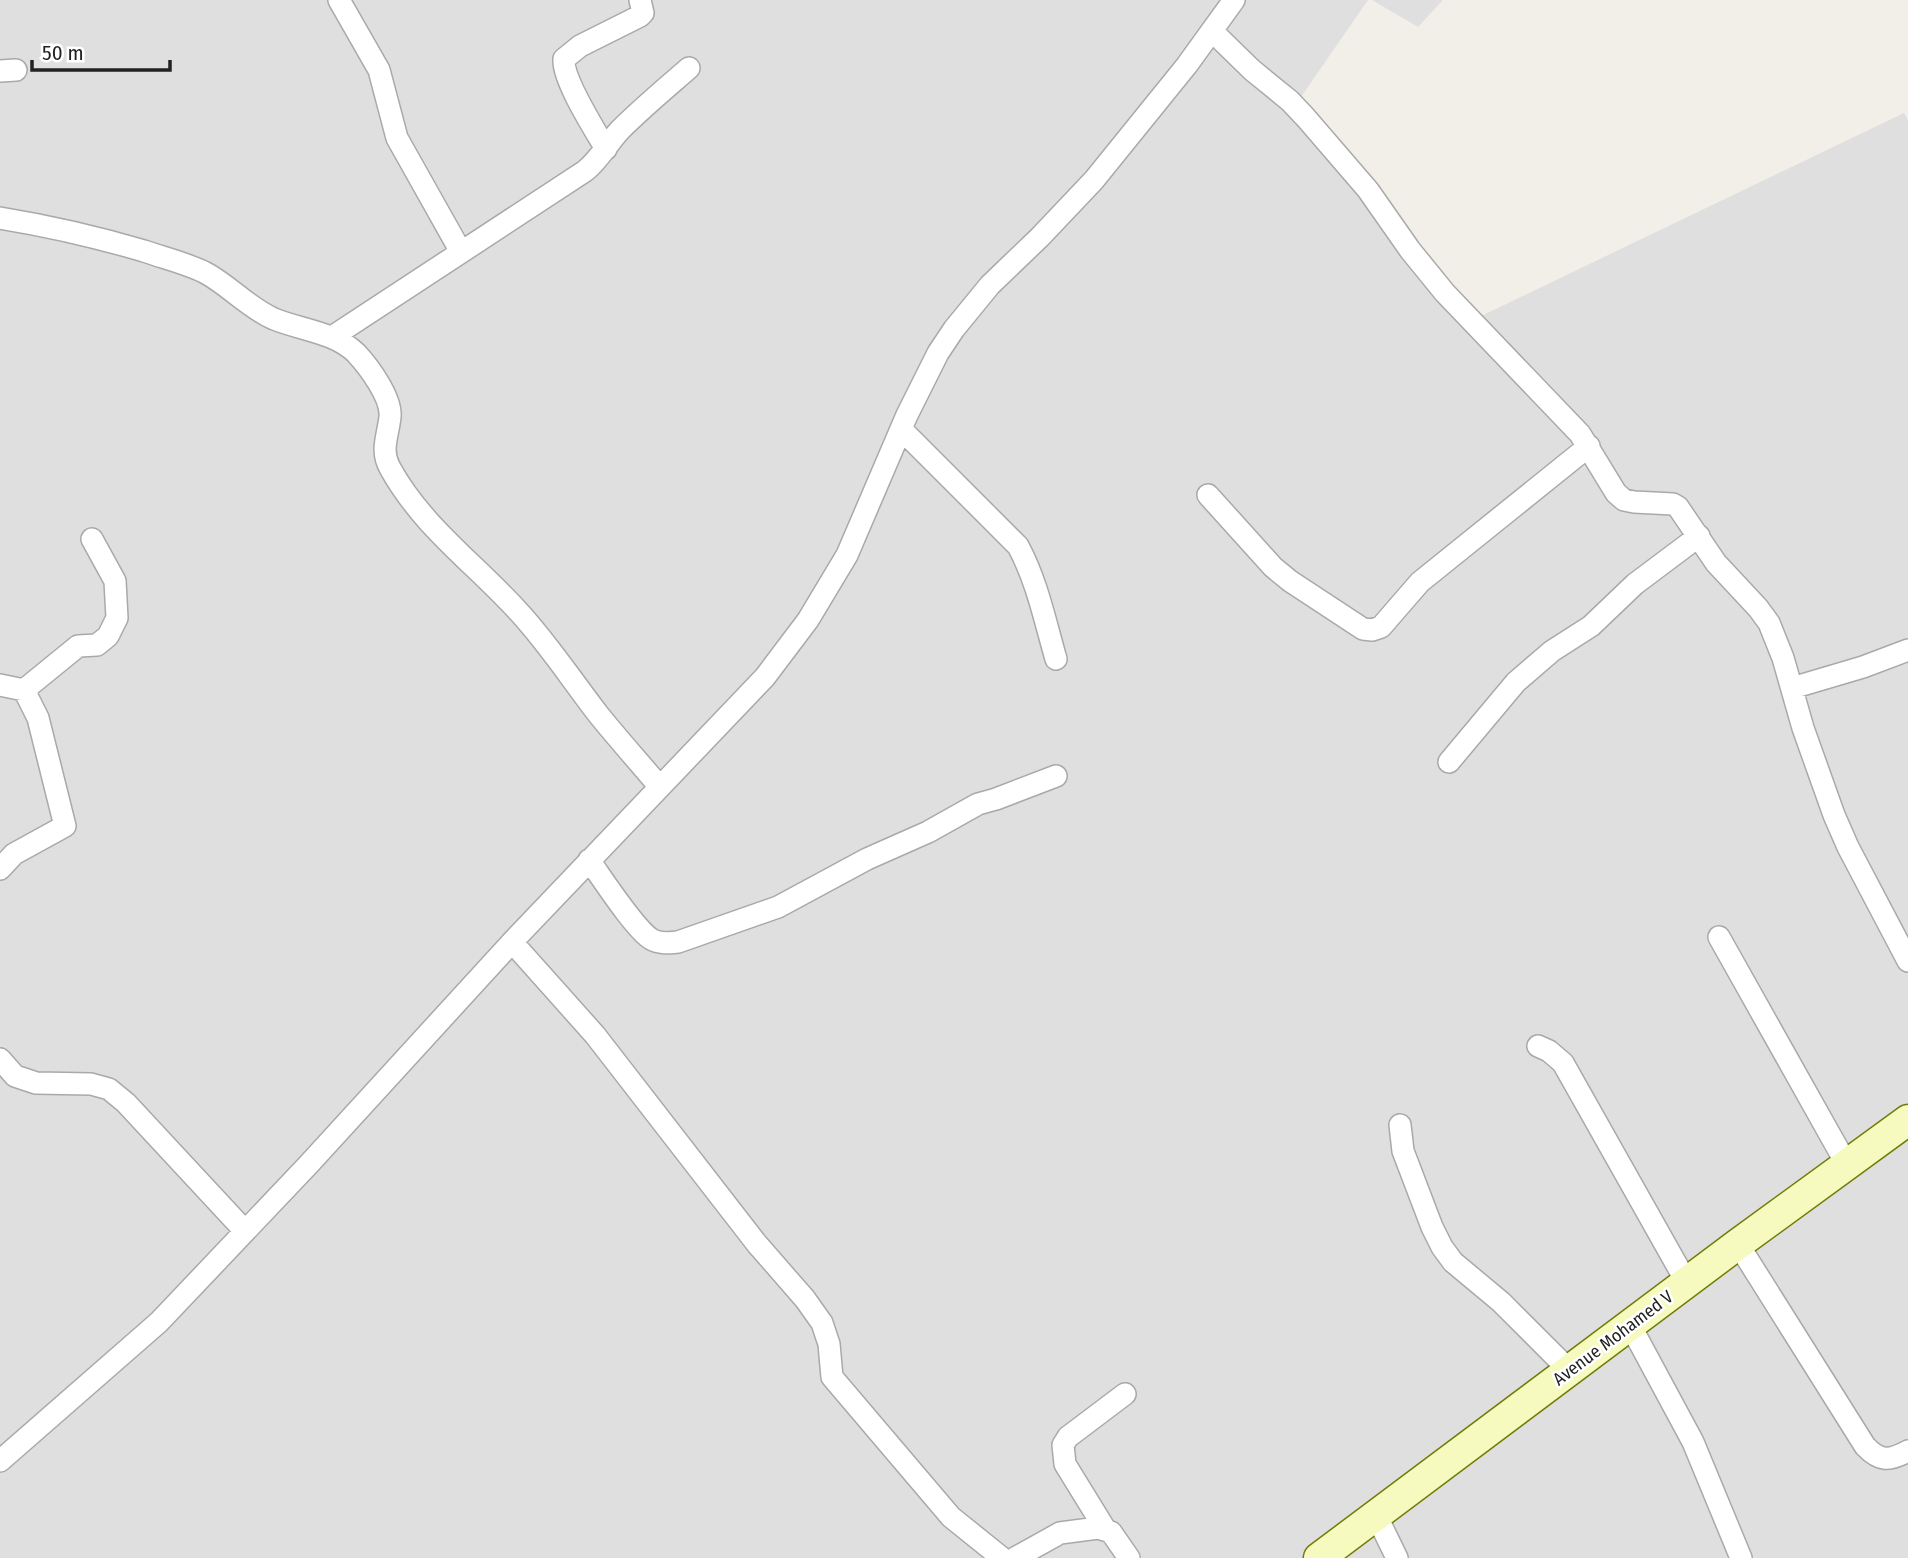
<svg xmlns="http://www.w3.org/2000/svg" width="1908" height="1558" font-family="'Fira Sans Condensed',sans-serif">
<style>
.residential{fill:#e0dfdf}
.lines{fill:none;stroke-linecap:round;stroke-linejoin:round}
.minor-casing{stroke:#a9a9a9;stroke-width:24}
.secondary-casing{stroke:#707d05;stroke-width:33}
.minor{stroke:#fff;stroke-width:21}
.secondary{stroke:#f7fabf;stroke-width:30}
.labels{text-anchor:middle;stroke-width:5;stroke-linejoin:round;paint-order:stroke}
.street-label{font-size:18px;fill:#222;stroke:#fff}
</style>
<rect width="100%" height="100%" fill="#f2efe9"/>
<path class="residential" d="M0,0H1368L1294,107L1479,317L1904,113L1908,120V1558H0Z
M1372,0H1443L1418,27Z"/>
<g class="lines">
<g class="minor-casing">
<path id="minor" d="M339,0L379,70L397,138L461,252
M1212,31L1252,70L1290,101L1306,118L1368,190L1410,250L1445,293L1580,434L1616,493L1624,500L1634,502L1673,504L1678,507L1716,563L1758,608L1769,623L1783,658L1803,728L1834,815L1848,847L1908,961
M0,71L16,70
M606,149C595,130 562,79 564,59L580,46L640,16L643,13L640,0
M0,218C49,226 97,237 144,251C164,258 185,263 204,272C229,285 247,307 274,319C301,330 334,332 356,353C369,367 392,398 390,417C388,436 380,450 390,468C421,525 474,563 517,610C547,642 571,679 598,714C618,739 639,762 659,786
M332,337L585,171C600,159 607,144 620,130C642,108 666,88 689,68
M901,429L1018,546C1037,581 1045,621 1056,659
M1208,495L1273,567L1290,581L1363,629L1372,630L1381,627L1420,582L1589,446
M0,685L24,690L38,718L65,826L14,854L0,869
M1792,688L1863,667L1908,650
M24,690L78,646L97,645L108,636L117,618L115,581L92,539
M1449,762L1516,682L1552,651L1591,626L1635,584L1699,536
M589,860C602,878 634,928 651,939C659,944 669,943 678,942L778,907L867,859L928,832L978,804L996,799L1056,776
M1719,937L1847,1165
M512,942L595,1035L757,1244L805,1299L822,1323L829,1344L832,1377L951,1517L1002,1558
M1538,1046L1549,1051L1563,1063L1687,1283
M0,1059L15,1076L36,1083L91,1084L109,1089L126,1103L244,1230
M1400,1125L1403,1151L1432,1227L1442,1247L1453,1262L1501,1302L1569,1370
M1738,1244L1865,1446C1880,1462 1889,1461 1908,1451
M1630,1325L1693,1442L1741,1558
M0,1461L159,1322L309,1164L512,942L765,677L808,620L847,555L907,415L938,353L954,329L990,285L1040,237L1094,180L1187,65L1234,0
M1376,1515L1397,1558
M1105,1529L1065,1464L1063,1445L1068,1437L1125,1394
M1015,1558L1060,1533L1098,1528L1111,1532L1129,1558"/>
</g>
<g class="secondary-casing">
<path id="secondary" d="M1319,1558L1738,1244L1908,1120"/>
</g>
<use href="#minor" class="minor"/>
<use href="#secondary" class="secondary"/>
</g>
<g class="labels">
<g class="street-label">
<text transform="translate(1613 1338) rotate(-37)" y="6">Avenue Mohamed V</text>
</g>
</g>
<path d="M32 60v10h138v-10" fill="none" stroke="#222222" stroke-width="3.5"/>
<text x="42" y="60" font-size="21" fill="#222222" stroke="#ffffff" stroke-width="5" paint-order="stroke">50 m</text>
</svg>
